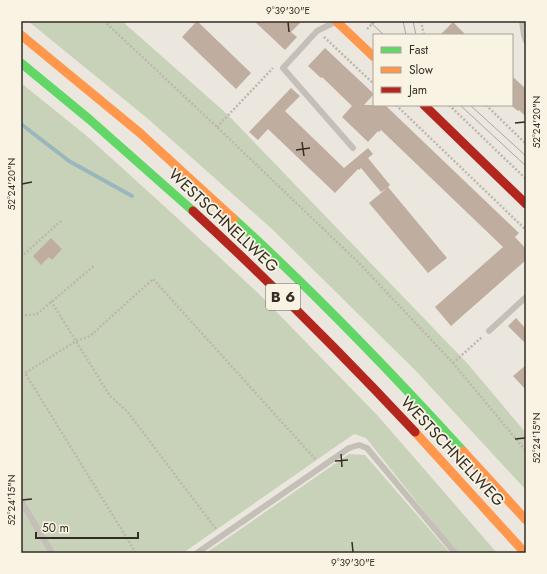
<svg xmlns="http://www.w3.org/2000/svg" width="547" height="574" font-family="Jost,sans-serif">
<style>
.green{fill:#c8d2b8}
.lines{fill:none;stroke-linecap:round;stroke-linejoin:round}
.stream{stroke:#99b7bd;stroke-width:4}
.building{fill:#bfae9f}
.path{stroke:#bdb7af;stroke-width:2.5;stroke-dasharray:2 2;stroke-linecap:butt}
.lane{stroke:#c4bfb7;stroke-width:6}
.fast{stroke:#63d668;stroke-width:9}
.slow{stroke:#ff974d;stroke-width:9}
.jam{stroke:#b3261e;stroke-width:9}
.tram{stroke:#aba7a2;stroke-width:1}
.ticks{fill:none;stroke:#342d26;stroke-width:1.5}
.labels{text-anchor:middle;stroke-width:3.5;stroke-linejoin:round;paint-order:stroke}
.shield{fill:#f9f3e4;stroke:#6f685f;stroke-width:1}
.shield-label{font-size:15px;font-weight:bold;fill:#342d26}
.street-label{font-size:16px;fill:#342d26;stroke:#f9f3e4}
.neatline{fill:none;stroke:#342d26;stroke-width:1.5}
.ticks-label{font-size:10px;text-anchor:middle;fill:#342d26}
</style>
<rect width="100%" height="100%" fill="#ebe7de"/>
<path class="green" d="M28,21H122L227,114L467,363L526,433V490L416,371L271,228L147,118Z
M21,83L88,137L174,215L259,294L378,416L497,553H206L349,454L365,455L450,553L455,550L366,438L354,434L183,553H21Z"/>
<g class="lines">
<path class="stream" d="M21,124L69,161L132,196"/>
</g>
<path class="building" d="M197,21L251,73L236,89L182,37Z
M254,21H302L291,32L297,37L285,50Z
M453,22L466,35H440Z
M325,48L374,94L364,105H385L519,233L515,237L526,249V260L451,326L435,307L503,247L381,130L379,132L378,131L368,142L342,117L352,106L322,77L321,78L308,66Z
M512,76L526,89V117L519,110L518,111L512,106Z
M291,88L300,96L285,111L344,168L368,148L373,154L368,158L390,185L388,187L447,258L428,273L369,203L387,188L381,192L361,168L359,170L358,169L335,193L268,129L258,140L249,132Z
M51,238L62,249L52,260L49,257L41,265L33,256Z
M516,318L526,329V344L508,326Z
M526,365V390L513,376Z"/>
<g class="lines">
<path class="path" d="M104,21L217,127L361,265L453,363L526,451
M421,21L424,35
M367,29L375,21
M324,37L374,84
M396,105L526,230
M449,105L526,179
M486,105L526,144
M217,127L273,68
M21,257L62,220
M51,301L110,396L127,411L216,529
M21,316L37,314L95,265
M453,363L482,337
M136,553L25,373L76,341L90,336L153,279L316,460"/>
<path class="lane" d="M522,21L524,35L526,41
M335,22L317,31L283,68L353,148
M489,331L526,297
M21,501L52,553
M197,553L349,448L359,445L367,448L455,553"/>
<path class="fast" d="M21,63L89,119L193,211
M234,219C314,292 390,371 463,451"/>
<path class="slow" d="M336,21L374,57
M21,35L140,133L234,219
M415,432L525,553
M463,451L526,520"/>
<path class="jam" d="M424,105L526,204
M193,211C270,282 344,356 415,432"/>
<path class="tram" d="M369,21L384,35
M403,21L406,35
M413,21L416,35
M460,105L526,166
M470,105L526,156"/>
</g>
<path class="ticks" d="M288,22L289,32M515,123L525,122M302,142L304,156M296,150L310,148M22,184L32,182M515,439L525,438M341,454L342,467M335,461L348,460M22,500L32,499M352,542L353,552"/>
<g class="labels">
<rect class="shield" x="266" y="284" width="34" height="26" rx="3"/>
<g class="shield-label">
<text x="283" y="302">B 6</text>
</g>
<g class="street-label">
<text transform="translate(224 220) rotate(43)" y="6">WESTSCHNELLWEG</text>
<text transform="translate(453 451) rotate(47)" y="6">WESTSCHNELLWEG</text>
</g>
</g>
<rect width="547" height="574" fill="none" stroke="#f9f3e4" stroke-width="44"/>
<rect x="373" y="34" width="140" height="72" fill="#f9f3e4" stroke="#aaa498"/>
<rect x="381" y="47" width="20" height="6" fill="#63d668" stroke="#aaa498"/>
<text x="409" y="54" font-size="12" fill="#342d26">Fast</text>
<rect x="381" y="67" width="20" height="6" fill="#ff974d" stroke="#aaa498"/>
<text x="409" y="74" font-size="12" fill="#342d26">Slow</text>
<rect x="381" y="87" width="20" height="6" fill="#b3261e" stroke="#aaa498"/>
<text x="409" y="94" font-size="12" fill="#342d26">Jam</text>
<path d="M36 532v6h102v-6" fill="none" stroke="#342d26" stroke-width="2"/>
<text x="42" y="532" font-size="12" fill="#342d26" stroke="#f9f3e4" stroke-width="3" paint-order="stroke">50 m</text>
<rect x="22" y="22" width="503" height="530" class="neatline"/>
<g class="ticks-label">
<text x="288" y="14">9°39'30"E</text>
<text transform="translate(536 122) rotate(-90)" y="4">52°24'20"N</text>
<text transform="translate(11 184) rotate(-90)" y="4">52°24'20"N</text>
<text transform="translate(536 438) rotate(-90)" y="4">52°24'15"N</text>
<text transform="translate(11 500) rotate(-90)" y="4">52°24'15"N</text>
<text x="353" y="566">9°39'30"E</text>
</g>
</svg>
